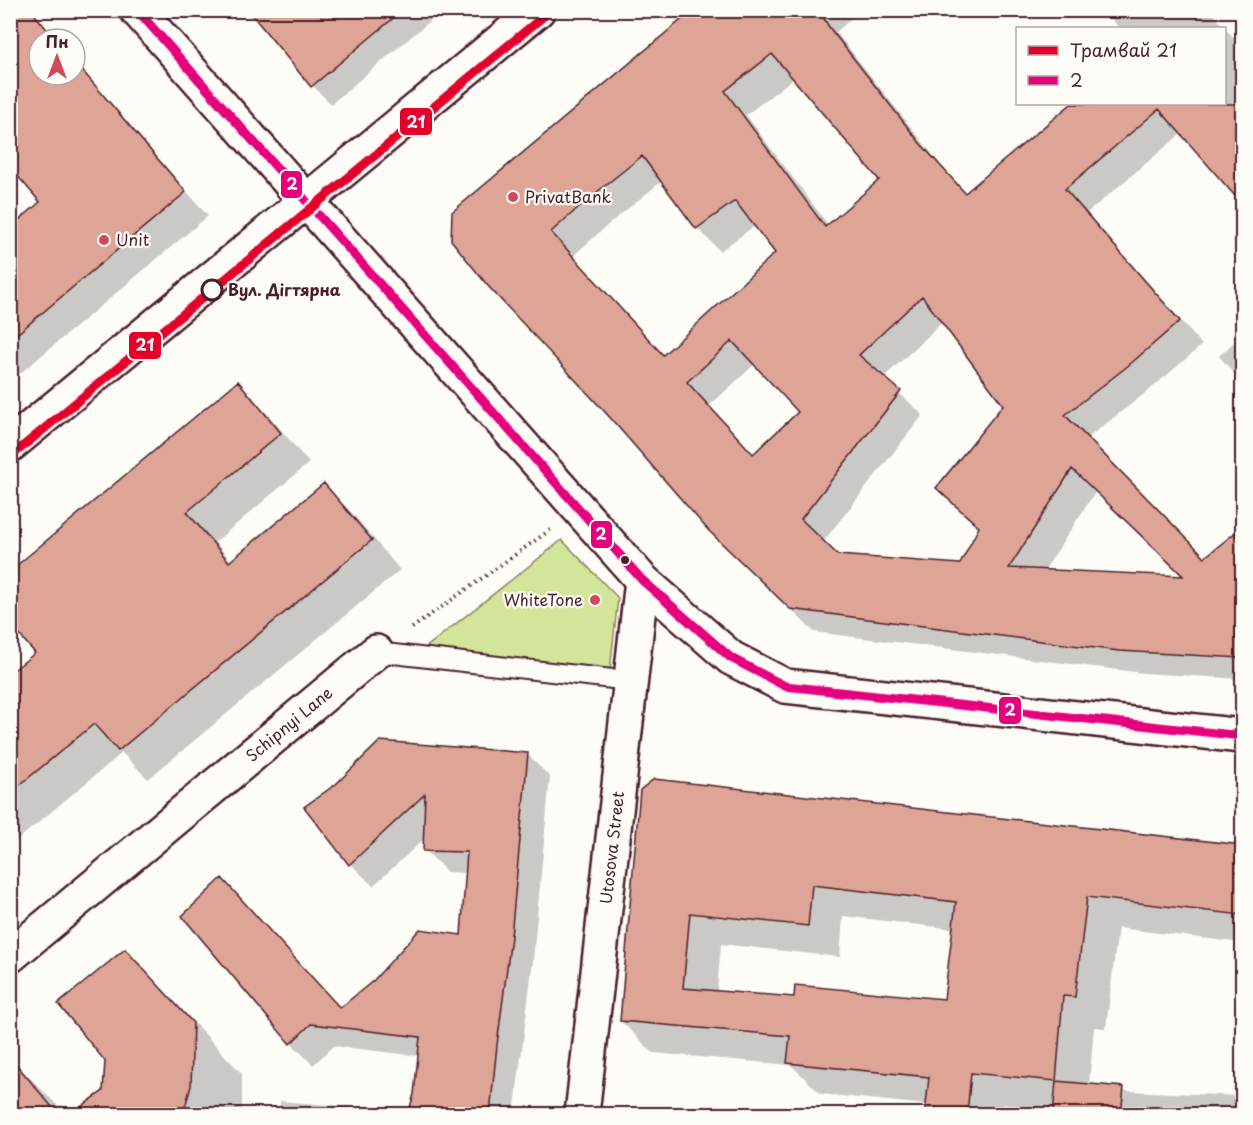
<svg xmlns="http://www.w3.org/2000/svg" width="1253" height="1125" font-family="'Playpen Sans',sans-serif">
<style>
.green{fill:#d2e599;stroke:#8e8262;stroke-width:1.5}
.shadow{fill:#0003;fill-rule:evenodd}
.building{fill:#dea597;stroke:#4a1f2b;stroke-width:1.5;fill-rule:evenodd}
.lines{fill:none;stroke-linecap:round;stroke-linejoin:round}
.service-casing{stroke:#4a1f2b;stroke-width:22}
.minor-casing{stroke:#4a1f2b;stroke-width:38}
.tertiary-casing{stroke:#4a1f2b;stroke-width:38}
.secondary-casing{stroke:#4a1f2b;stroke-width:38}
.path{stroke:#4a1f2b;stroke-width:4;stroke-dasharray:1.5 4.5;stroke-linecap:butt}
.service{stroke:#fdfcf7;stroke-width:18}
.minor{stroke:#fdfcf7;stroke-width:33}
.tertiary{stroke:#fdfcf7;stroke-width:33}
.secondary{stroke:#fdfcf7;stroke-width:33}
.bus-1-casing{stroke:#fdfcf7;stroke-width:14}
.bus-1{stroke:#e5007d;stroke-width:9}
.tram-1-casing{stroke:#fdfcf7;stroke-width:14}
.tram-1{stroke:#e4002b;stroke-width:9}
.poi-dot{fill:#d1495b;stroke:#fdfcf7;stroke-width:2}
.stop-dot{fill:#fdfcf7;stroke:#4a1f2b;stroke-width:3}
.bus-dot{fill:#4a1f2b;stroke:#fdfcf7;stroke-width:2}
.labels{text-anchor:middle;stroke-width:4.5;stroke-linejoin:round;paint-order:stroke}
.poi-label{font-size:16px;fill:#4a1f2b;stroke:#fdfcf7;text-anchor:start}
.stop-label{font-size:16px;font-weight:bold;fill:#4a1f2b;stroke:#fdfcf7;text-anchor:start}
.street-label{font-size:16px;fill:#4a1f2b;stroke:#fdfcf7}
.line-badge{stroke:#fdfcf7;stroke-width:2}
.badge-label{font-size:16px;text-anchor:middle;font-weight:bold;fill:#fff}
</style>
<rect width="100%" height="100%" fill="#fdfcf7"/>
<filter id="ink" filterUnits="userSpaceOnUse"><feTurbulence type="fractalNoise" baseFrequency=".0167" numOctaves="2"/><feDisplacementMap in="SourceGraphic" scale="12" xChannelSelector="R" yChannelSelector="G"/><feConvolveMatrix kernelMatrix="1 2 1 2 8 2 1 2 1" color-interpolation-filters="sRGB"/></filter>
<g filter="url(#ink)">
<path class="green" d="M562,540L618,598L609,680L415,656Z"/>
<path class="shadow" d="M10,10H31L55,39H39V75H75V62L208,216L10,382V229L42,202L21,177L10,187Z
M250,10H443L331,104L313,86Z
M694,10H862L836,32L943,168L966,194L1073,104H1224V28H1119L1104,10H1210L1242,48V202L1182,133L1087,213L1202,345L1152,388L1086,439L1205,559L1242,529V679L1143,673L814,632L713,533L490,285ZM794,78L881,181L829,226L746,115ZM662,181L697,228L720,251L756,225L777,253L665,356L573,256L610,223ZM943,322L1005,406L938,488L980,529L961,566L838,556L823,542L923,415L883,378ZM755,364L800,413L754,455L709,406ZM1096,491L1186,577L1044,571Z
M1242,335V383L1219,356Z
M242,388L271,418L309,463L215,542L232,562L324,485L353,514L400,570L148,779L122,753L10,846V675L37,653Z
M528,755L550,777L533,960L514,1114H414L419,1056L334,1046L313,1065L291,1043L184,916L244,903L341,1009L375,981L463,936L467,873L447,872L425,850V838L373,886L351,864L306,807Z
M654,781L1242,847V943L1118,928L1106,1028L1094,1027L1089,1085L1123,1088L1126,1091L1242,1096V1114H1054L1055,1109L1002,1104L1001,1114H926L927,1105L821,1094L791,1065L653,1053L621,1021ZM843,916L954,929L946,1001L795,999L717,992L721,944L840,957Z
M125,951L175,1002L242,1074V1114H10V1058L57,1105L81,1109L104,1092Z
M280,1101L352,1107L359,1114H279Z"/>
<path class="building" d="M10,10H31L55,39H39V75H75V62L186,192L10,340V228L40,202L10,167Z
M248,10H403L311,87Z
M693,10H819L829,27L920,143L965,193L1071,104H1242V204L1159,109L1065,189L1180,321L1129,365L1065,415L1205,557L1242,527V658L1119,651L790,609L708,530L606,413L488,286L451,240L452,212ZM772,54L879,180L825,227L725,91ZM642,156L696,229L735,201L775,253L663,355L551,232L587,200ZM922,296L1003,405L936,488L979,527L960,564L838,555L801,519L901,391L859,355ZM732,341L798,412L753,454L687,382ZM1072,469L1183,576L1009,568Z
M238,381L281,433L187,512L229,562L324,483L372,540L118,751L94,724L10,793V673L35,653L10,624V571Z
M380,741L528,753L511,937L497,1045L490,1114H408L414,1094L420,1037L311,1024L290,1044L182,916L222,878L340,1008L374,980L420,929L461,935L467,852L423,851L425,794L349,865L304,807L336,784Z
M654,779L1242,845V915L1087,897L1075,997L1063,996L1056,1081L971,1073L967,1114H925L929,1077L787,1063L790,1036L620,1021L640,790ZM812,885L956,902L944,999L795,985L794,997L683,988L690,913L808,926Z
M125,949L193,1023L191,1086L183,1114H71L103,1091L105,1061L58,1004Z
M10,1057L58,1114H10Z
M1056,1081L1124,1087L1121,1114H1053Z"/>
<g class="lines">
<g class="service-casing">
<path id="service" d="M376,652L630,681"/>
</g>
<g class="minor-casing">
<g id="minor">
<path id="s1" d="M10,956L376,652"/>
<path id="s2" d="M582,1114L642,580"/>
</g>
</g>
<g class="tertiary-casing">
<path id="tertiary" d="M137,10L642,580L731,658L785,686L1242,736"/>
</g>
<g class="secondary-casing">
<path id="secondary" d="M10,445L538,10"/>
</g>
<path class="path" d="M412,628L550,530"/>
<use href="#service" class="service"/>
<use href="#minor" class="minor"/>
<use href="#tertiary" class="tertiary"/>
<use href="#secondary" class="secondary"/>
<g class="bus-1-casing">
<path id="bus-1" d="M137,10L642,580L731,658L785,686L1242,736"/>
</g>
<use href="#bus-1" class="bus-1"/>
<g class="tram-1-casing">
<path id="tram-1" d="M10,457L551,10"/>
</g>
<use href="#tram-1" class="tram-1"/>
</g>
</g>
<g class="poi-dot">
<circle cx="513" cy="197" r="6"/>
<circle cx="104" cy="240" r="6"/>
<circle cx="595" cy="600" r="6"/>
</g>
<circle class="stop-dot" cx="212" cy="290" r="10"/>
<circle class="bus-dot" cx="625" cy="560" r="5"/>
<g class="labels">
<g class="poi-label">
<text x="525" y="203">PrivatBank</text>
<text x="116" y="246">Unit</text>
<text x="583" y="606" text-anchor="end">WhiteTone</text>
</g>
<g class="stop-label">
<text x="228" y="296">Вул. Дігтярна</text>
</g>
<g class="street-label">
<text dy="6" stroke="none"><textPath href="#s1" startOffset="363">Schipnyi Lane</textPath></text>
<text dy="6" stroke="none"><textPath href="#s2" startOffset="268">Utosova Street</textPath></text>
</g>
</g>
<g class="line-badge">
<rect x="399" y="107" width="34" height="29" rx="6" fill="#e4002b"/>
<rect x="280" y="170" width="23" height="29" rx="6" fill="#e5007d"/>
<rect x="128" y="331" width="34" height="29" rx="6" fill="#e4002b"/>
<rect x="590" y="520" width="23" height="29" rx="6" fill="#e5007d"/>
<rect x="998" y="696" width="24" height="29" rx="6" fill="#e5007d"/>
</g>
<g class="badge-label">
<text x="416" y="128">21</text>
<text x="292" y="190">2</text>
<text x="145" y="351">21</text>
<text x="601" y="540">2</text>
<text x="1010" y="716">2</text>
</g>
<rect width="1253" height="1125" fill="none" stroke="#fdfcf7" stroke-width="36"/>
<rect x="18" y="18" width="1217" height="1089" fill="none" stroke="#4a1f2b" stroke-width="2" filter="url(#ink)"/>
<rect x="1016" y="27" width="210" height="78" fill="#fdfcf7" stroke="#b5a4a5" stroke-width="1.5"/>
<rect x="1028" y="46" width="30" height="9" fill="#e4002b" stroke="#b5a4a5" stroke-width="1.5"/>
<text x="1070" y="57" font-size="18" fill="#4a1f2b">Трамвай 21</text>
<rect x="1028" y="76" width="30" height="9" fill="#e5007d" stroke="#b5a4a5" stroke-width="1.5"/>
<text x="1070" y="87" font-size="18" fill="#4a1f2b">2</text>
<g transform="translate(57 57)"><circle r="28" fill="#fdfcf7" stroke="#b5a4a5" stroke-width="1.5"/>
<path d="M0-4.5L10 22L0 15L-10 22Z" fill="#d1495b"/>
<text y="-9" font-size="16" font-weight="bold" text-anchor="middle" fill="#4a1f2b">Пн</text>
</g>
</svg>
